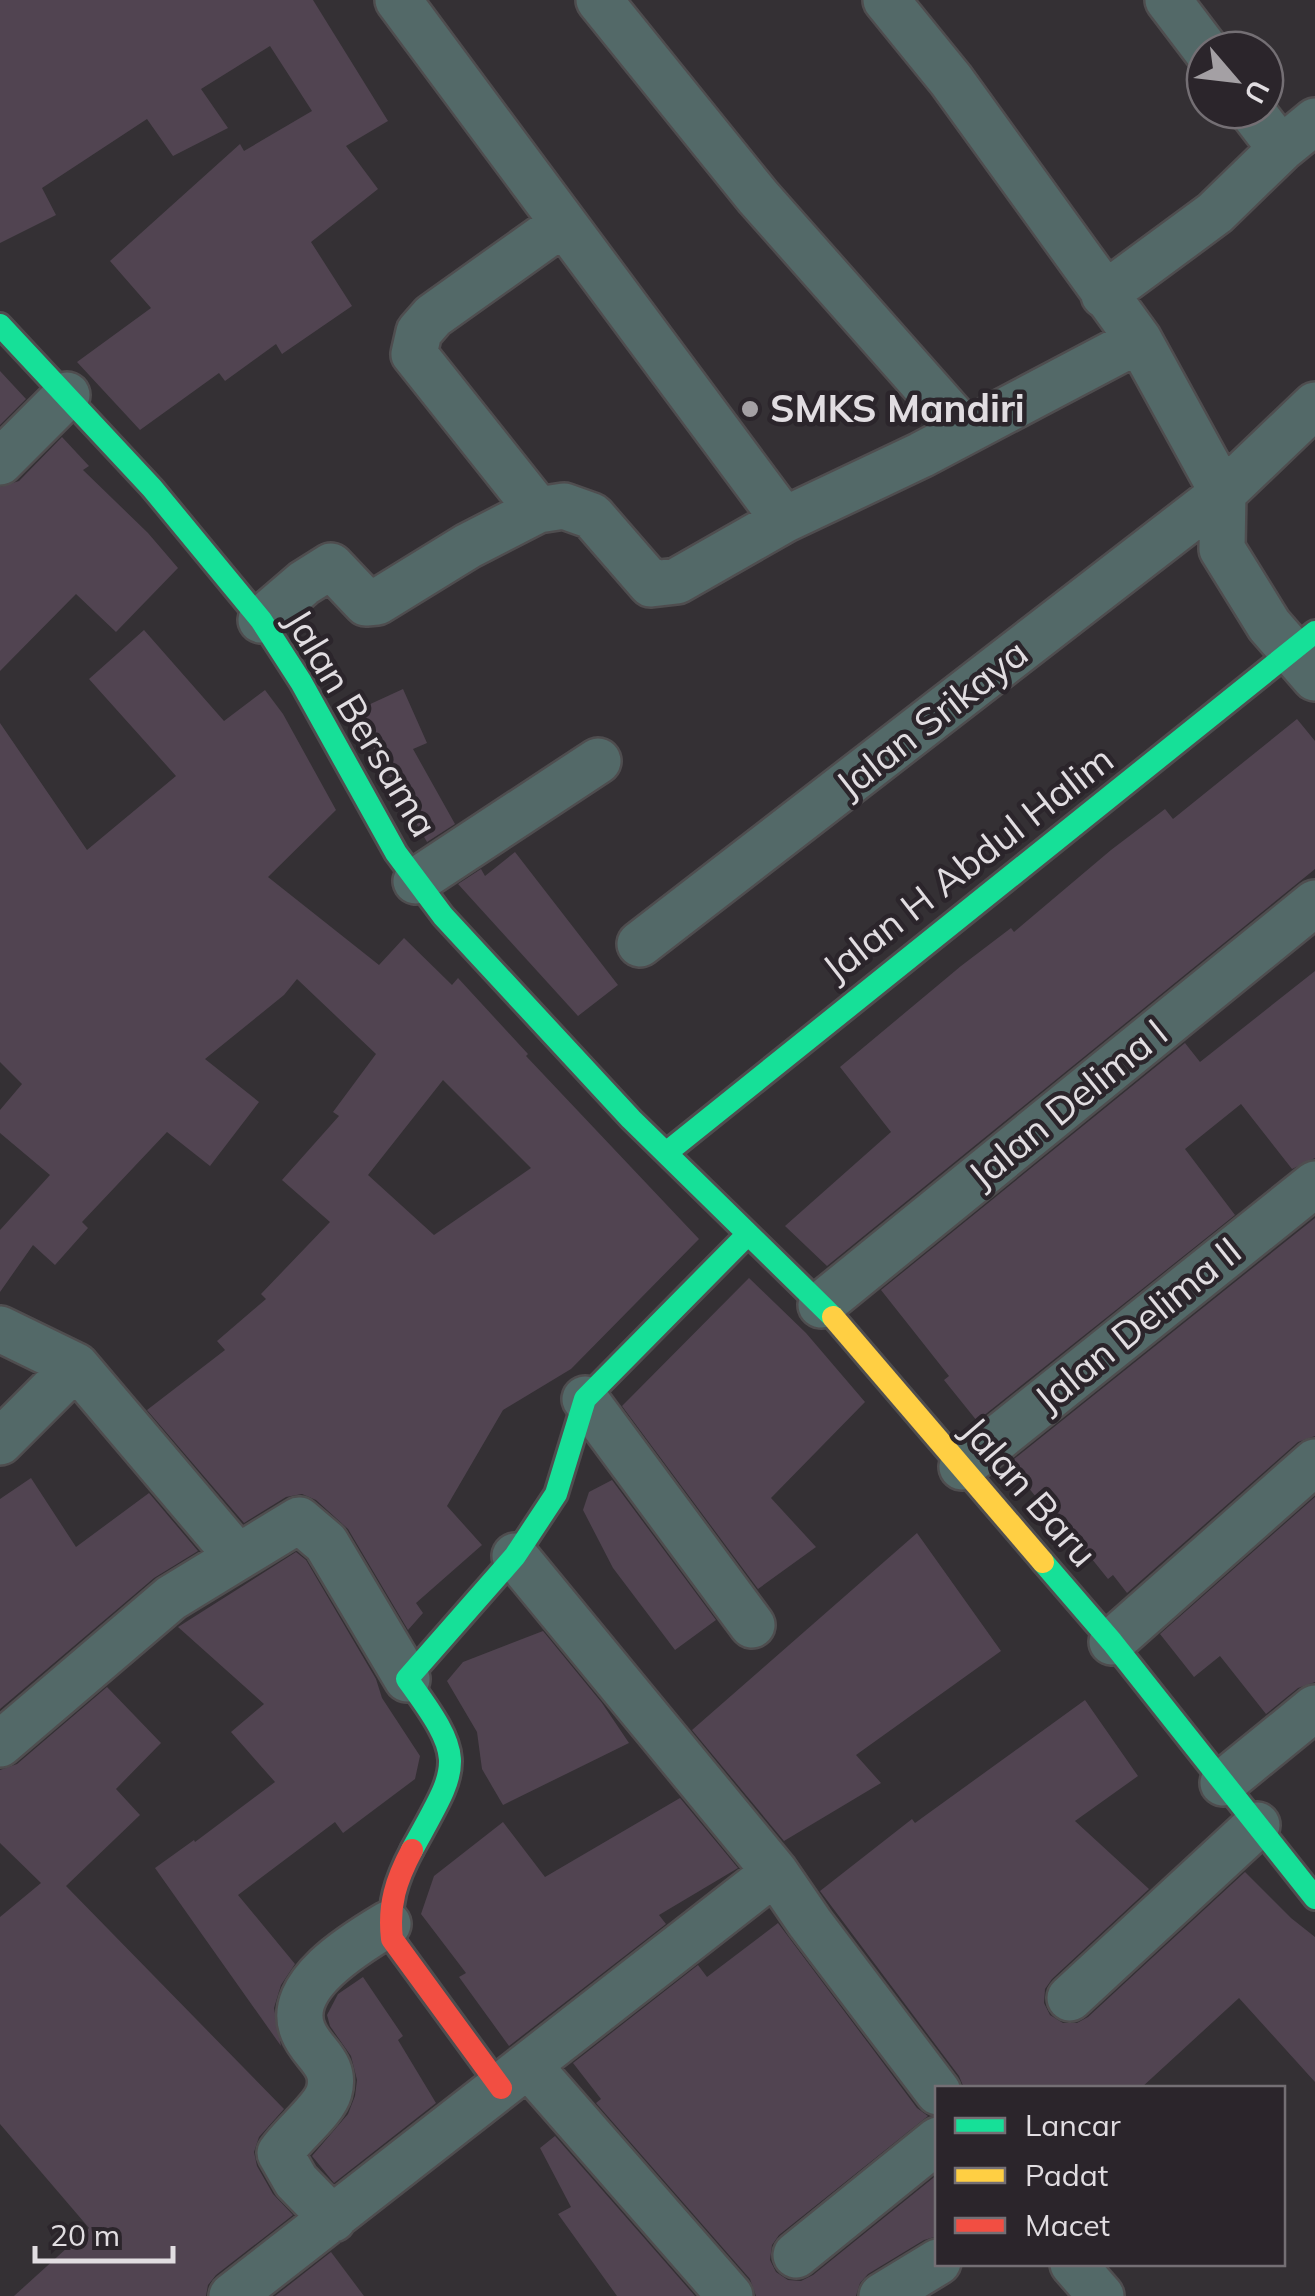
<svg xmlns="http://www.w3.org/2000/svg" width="1315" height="2296" font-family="Mulish,sans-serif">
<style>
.building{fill:#514451;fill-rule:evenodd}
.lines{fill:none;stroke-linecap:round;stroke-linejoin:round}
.street-casing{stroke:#4f4d4f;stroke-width:50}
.fast-casing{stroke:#4f4d4f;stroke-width:28}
.slow-casing{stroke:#4f4d4f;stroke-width:28}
.jam-casing{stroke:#4f4d4f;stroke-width:28}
.street{stroke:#536968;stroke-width:45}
.fast{stroke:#16e098;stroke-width:22}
.slow{stroke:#ffcf43;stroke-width:22}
.jam{stroke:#f24e42;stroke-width:22}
.poi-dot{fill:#a4a0a4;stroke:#2b252b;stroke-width:4}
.labels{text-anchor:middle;stroke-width:9;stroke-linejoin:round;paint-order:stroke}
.poi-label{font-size:38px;font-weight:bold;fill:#e1dde1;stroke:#2b252b;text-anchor:start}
.street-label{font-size:38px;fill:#e1dde1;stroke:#2b252b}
</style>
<rect width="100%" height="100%" fill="#343034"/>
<path class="building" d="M0,0H313L388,121L346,146L378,189L311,242L352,306L282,354L276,344L225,381L219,373L140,430L77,362L151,308L110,261L240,144L244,151L312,111L270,46L201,89L228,128L173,156L147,119L42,188L56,215L0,243Z
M0,371L26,399L0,425Z
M62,437L89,466L83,470L148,533L178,568L116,632L76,594L0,671V487L19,481Z
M144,630L224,721L265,690L283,714L336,810L268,877L379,965L404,938L452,985L458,978L528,1054L526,1056L699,1239L571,1369L503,1410L447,1506L482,1545L416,1603L423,1613L408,1630L348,1529L316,1500L302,1494L286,1497L244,1523L147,1410L225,1350L217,1341L266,1299L261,1294L330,1222L282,1180L339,1116L333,1112L376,1054L297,979L284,995L205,1059L259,1102L210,1166L167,1132L82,1222L88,1228L55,1265L33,1245L0,1292V1230L50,1175L0,1133V1110L22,1084L0,1062V723L87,850L176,776L89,679ZM443,1080L531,1168L434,1235L368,1175Z
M403,689L427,743L413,749L455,824L427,842L353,712Z
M1297,719L1315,741V869L827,1266L785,1226L891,1132L840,1067L961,966L1011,928L1014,932L1111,850L1165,809L1173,819Z
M515,852L618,985L578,1016L458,884L481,869L485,876Z
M1315,971V1158L1292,1169L1241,1104L1185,1149L1235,1215L977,1421L944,1380L949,1376L881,1290L1185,1043L1200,1062Z
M1315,1218V1436L1298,1442L1127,1593L1113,1575L1108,1579L1051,1508L1047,1511L1009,1463Z
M749,1278L806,1333L865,1402L771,1498L816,1547L758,1589L622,1406Z
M31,1478L76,1547L149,1493L198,1551L154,1578L0,1709V1499Z
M612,1480L716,1620L675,1650L613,1568L583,1510L589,1492Z
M1315,1497V1682L1298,1688L1266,1714L1220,1656L1194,1677L1160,1634Z
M917,1533L1001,1651L856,1755L881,1783L784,1841L692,1730Z
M296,1552L306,1560L376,1679L382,1698L420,1756L415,1779L343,1833L335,1822L238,1895L295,1964L281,1985L274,2008L281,2046L155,1868L194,1840L195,1842L275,1782L231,1732L264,1704L178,1627Z
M543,1631L602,1703L629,1743L503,1805L482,1769L477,1732L447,1681L463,1662Z
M107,1687L161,1743L116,1789L140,1815L66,1886L284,2109L259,2137L254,2152L257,2166L273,2194L293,2215L216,2275L208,2285L206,2296H14L89,2228L0,2124V1917L41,1883L0,1843V1770L17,1764Z
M1085,1700L1138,1776L1075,1821L1149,1889L1052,1979L1045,1989L1044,2003L1050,2015L1063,2023H1077L1088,2017L1245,1872L1291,1918L1315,1937V2082L1239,1998L1141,2088H964L959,2076L820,1891L912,1819L915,1823Z
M680,1798L738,1868L659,1915L666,1924L509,2046L459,1977L466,1973L421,1914L434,1876L503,1822L545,1877Z
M778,1923L917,2108L928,2116L779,2235L772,2245L770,2260L776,2272L788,2280L801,2281L813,2275L938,2174V2236L924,2240L868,2274L860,2283L856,2296H756L750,2279L596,2103L601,2099L573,2063L698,1965L707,1977Z
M363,1977L403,2036L398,2040L436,2103L334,2183L312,2156L348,2114L355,2096L357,2080L351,2056L330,2026L327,2015L338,1994Z
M555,2136L695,2296H617L558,2214L571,2207L540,2148Z
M331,2252L364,2296H275Z"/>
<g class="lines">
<g class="street-casing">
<path id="street" d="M398,0L784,520
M599,0L758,197L965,431
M886,0L951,80L1139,340L1223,493L1222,549L1269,625L1315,678
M1168,0L1206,50
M1251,110L1281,149
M1104,295L1215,213L1281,149L1315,121
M0,462L67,395
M538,510L414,354L419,332L433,316L562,224
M261,620L304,583L331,566L366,603L377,602L468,546L538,510L564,506L592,516L651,584L677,581L784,520L921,455L1139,340
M416,881L598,761
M640,944L1223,493L1315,405
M821,1305L1315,903
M0,1329L76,1366L237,1556
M585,1399L752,1625
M0,1442L76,1366
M962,1467L1315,1184
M515,1556L775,1872L810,1923L938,2092
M1112,1642L1315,1462
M0,1744L171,1598L299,1520L326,1543L407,1679
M1223,1783L1315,1708
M1070,1998L1257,1825
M529,2066L730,2296
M333,2219L296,2181L280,2153C292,2135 324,2110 329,2092C337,2063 312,2054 303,2031C284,1986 356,1943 388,1924
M796,2255L938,2140
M1073,2264L1101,2296
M232,2296L775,1872
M882,2296L938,2262"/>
</g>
<g class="fast-casing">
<path id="fast" d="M0,325L152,488L261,620L301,682L396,853L443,916L631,1119L833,1317
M666,1153L1315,632
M1043,1562L1112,1642L1315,1898
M412,1850C459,1764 468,1762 407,1679L515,1556L556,1494L585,1399L748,1234"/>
</g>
<g class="slow-casing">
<path id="slow" d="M833,1317L1043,1562"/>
</g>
<g class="jam-casing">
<path id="jam" d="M412,1850C396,1880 388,1905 392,1939L501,2088"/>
</g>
<use href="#street" class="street"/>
<use href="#fast" class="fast"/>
<use href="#slow" class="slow"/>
<use href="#jam" class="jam"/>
</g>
<circle class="poi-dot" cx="750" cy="409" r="10"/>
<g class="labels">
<g class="poi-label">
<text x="770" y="422">SMKS Mandiri</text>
</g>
<g class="street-label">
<text transform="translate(932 719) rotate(-38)" y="13">Jalan Srikaya</text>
<text transform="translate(361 723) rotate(59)" y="13">Jalan Bersama</text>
<text transform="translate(968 864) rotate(-38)" y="13">Jalan H Abdul Halim</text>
<text transform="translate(1068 1104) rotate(-39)" y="13">Jalan Delima I</text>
<text transform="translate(1138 1325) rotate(-39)" y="13">Jalan Delima II</text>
<text transform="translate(1029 1492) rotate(49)" y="13">Jalan Baru</text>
</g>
</g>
<rect x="935" y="2086" width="350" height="180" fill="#2b252b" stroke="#746f74" stroke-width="2.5"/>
<rect x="955" y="2118" width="50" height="15" fill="#16e098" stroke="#746f74" stroke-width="2.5"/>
<text x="1025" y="2136" font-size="30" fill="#e1dde1">Lancar</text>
<rect x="955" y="2168" width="50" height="15" fill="#ffcf43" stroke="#746f74" stroke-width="2.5"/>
<text x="1025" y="2186" font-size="30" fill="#e1dde1">Padat</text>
<rect x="955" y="2218" width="50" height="15" fill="#f24e42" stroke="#746f74" stroke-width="2.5"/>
<text x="1025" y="2236" font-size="30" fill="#e1dde1">Macet</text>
<g transform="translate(1235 80) rotate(118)"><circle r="48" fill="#2b252b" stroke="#746f74" stroke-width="2.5"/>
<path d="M0-8L18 38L0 25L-18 38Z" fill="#a4a0a4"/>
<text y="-15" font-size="28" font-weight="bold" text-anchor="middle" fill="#e1dde1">U</text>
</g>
<path d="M35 2246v15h138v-15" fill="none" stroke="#e1dde1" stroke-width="5"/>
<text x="50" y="2246" font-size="30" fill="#e1dde1" stroke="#2b252b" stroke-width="8" paint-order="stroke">20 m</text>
</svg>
